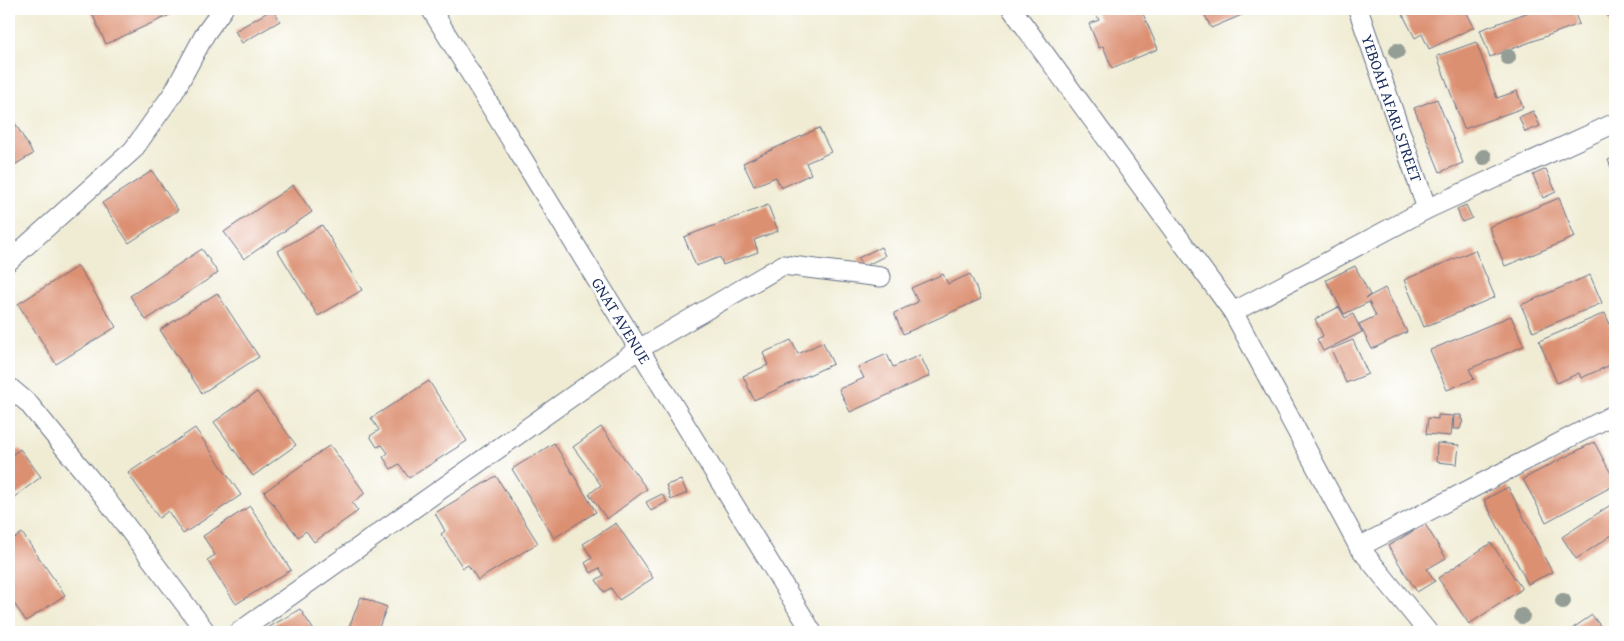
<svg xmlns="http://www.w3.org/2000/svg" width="1624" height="641" font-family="'Gentium Book Plus',serif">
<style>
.building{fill:#dc9072}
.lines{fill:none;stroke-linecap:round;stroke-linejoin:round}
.minor-casing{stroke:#667187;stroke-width:21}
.minor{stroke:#fff;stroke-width:19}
.tree{fill:#959e96}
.labels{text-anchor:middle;stroke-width:4;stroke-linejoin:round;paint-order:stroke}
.street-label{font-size:16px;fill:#1b2f5e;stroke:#fff}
</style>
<rect width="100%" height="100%" fill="#fff"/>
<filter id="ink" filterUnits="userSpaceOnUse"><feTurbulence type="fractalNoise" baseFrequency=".02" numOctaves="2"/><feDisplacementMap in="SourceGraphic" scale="10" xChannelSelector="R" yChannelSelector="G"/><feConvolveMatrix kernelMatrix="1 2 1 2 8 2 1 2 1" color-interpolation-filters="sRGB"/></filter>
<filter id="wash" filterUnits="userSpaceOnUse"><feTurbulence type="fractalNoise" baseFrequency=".0096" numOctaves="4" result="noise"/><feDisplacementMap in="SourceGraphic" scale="20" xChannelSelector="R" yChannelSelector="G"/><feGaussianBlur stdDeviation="1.12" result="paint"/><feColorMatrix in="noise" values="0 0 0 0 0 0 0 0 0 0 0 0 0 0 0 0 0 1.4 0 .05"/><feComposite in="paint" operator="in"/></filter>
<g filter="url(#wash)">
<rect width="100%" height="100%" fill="#f0ecd4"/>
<g id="blocks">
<path class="building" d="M90,9H183L106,44Z
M273,9L280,21L242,43L235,31Z
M1094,9H1141L1158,49L1112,68L1103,46L1099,48L1089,24L1099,20Z
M1202,9H1256L1211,28Z
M1400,9H1465L1474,27L1429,49L1422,34L1415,38Z
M1537,9H1573L1579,24L1490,57L1480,30Z
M1605,9H1615V33Z
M1476,42L1497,98L1517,91L1523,108L1464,129L1437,56Z
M1437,99L1463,163L1440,172L1414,108Z
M1533,111L1540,126L1525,132L1519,117Z
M11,116L33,154L9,168V118Z
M819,128L831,152L806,163L811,174L781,188L776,177L754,186L743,163Z
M1615,157V177L1608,160Z
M1546,169L1556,192L1543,198L1533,175Z
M152,171L178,210L129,243L102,203Z
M293,185L312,212L244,259L224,232Z
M1559,198L1575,237L1505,266L1489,227Z
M768,205L778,231L754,240L758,252L723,265L720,257L696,266L684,237Z
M1466,205L1472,218L1462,222L1457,209Z
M322,225L362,290L318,316L278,251Z
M881,247L885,256L863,267L858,258Z
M202,249L218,273L146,320L130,296Z
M1475,250L1495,297L1424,327L1404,280Z
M78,266L116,327L56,364L18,304Z
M1355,266L1370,295L1366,298L1385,288L1407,332L1372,349L1359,324L1376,316L1369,302L1344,314L1326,280Z
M943,274L948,284L970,274L981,299L903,334L894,313L918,302L911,288Z
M1590,275L1602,303L1533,332L1521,305Z
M217,293L259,357L202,393L160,330Z
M1339,307L1345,318L1353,314L1362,332L1323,351L1317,339L1323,336L1315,319Z
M1605,313L1615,336V363L1581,378L1579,373L1557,383L1539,341Z
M1511,316L1524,346L1469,369L1474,379L1447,390L1430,350Z
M791,340L798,354L823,342L833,364L754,400L743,376L768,365L763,353Z
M1353,340L1368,374L1346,383L1331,349Z
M887,354L893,367L920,355L930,376L850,412L839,389L864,378L858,367Z
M429,381L467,441L409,478L399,464L391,469L383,457L388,453L382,445L377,447L370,436L379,430L371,418Z
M257,392L296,445L253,476L214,422Z
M1438,415L1453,416L1451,436L1426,434L1428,418L1438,419Z
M1454,415H1461V420H1463L1460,429H1453Z
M601,427L647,489L607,519L589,494L601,485L573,447Z
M195,428L241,495L183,534L168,511L159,518L128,473Z
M1594,442L1615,481V485L1546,522L1523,479Z
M554,443L596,512L554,538L512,469Z
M1437,443L1459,445L1457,464L1436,462Z
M330,445L365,493L352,503L358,511L314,542L306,531L298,537L264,492Z
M20,449L41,477L9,501V457Z
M496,476L538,543L478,580L468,565L463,568L441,534L445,531L435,513Z
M681,480L687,493L671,500L666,485Z
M1508,487L1552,572L1528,584L1484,500Z
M662,494L667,502L651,511L646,502Z
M1615,502V533L1576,559L1562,537Z
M250,506L291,570L236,604L207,560L215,555L203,536Z
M616,523L653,578L619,600L611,588L604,592L596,580L604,575L599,568L591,573L585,563L592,558L583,544Z
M1425,524L1446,558L1427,569L1435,581L1417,592L1388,546Z
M22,533L65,595L26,621L9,596V542Z
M1491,543L1522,589L1469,624L1438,578Z
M361,597L387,607L377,632H347Z
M300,609L315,632H261Z
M1592,615L1605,632H1577L1573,628Z"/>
</g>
</g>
<g filter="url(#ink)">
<use href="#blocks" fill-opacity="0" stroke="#667187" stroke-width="1"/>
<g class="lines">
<g class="minor-casing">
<g id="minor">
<path id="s1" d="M431,9L812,632"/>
<path d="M1012,9L1233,312L1359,547L1428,632"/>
<path id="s2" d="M1358,9L1427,209"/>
<path d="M9,261L133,150L174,92L205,34L223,9"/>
<path d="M1233,312L1427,209L1615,123"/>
<path d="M9,387L28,403L103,495L206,632"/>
<path d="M1359,547L1615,414"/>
<path d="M239,632L639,349L783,265L881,277"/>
</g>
</g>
<use href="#minor" class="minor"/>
</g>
<g class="tree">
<circle cx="1397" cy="51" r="8"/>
<circle cx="1508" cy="57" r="8"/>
<circle cx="1484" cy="157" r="8"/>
<circle cx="1563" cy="601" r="8"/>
<circle cx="1522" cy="616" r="8"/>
</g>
</g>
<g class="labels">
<g class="street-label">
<text dy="6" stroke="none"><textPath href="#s2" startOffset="105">YEBOAH AFARI STREET</textPath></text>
<text dy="6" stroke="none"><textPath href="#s1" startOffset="365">GNAT AVENUE</textPath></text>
</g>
</g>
<rect width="1624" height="641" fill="none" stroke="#fff" stroke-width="30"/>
</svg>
